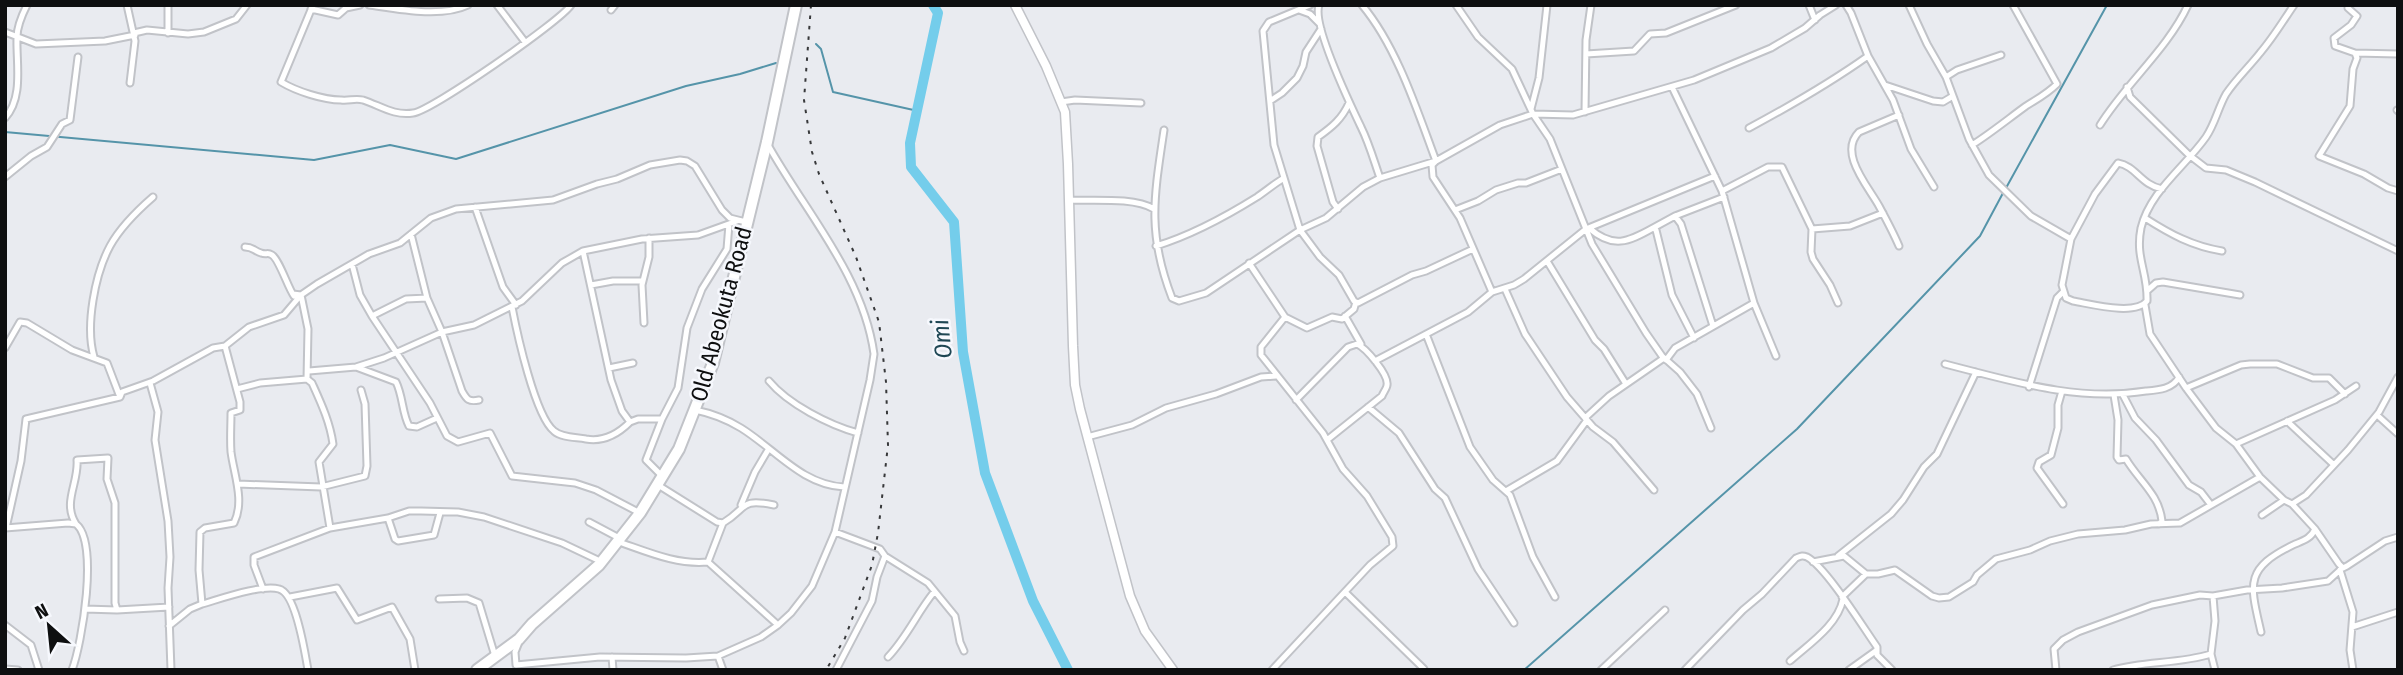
<svg xmlns="http://www.w3.org/2000/svg" width="2403" height="675" font-family="'Fira Sans Condensed',sans-serif">
<style>
.lines{fill:none;stroke-linecap:round;stroke-linejoin:round}
.stream{stroke:#5594a9;stroke-width:2}
.river{stroke:#74cdeb;stroke-width:10}
.street-casing{stroke:#c1c3c8;stroke-width:9}
.secondary-casing{stroke:#c1c3c8;stroke-width:11}
.highway-casing{stroke:#c1c3c8;stroke-width:14}
.street{stroke:#fff;stroke-width:5}
.secondary{stroke:#fff;stroke-width:8}
.highway{stroke:#fff;stroke-width:10}
.rail{stroke:#37383a;stroke-width:2;stroke-dasharray:3.5 7;stroke-linecap:butt}
.labels{text-anchor:middle;stroke-width:5;stroke-linejoin:round;paint-order:stroke}
.street-label{font-size:23px;fill:#0e0f10;stroke:#f6f8fd}
.water-label{font-size:24px;font-style:italic;fill:#1f4754;stroke:#f6f8fd}
</style>
<rect width="100%" height="100%" fill="#e9ebf0"/>
<g class="lines">
<path class="stream" d="M816,44L821,49L833,92L918,111
M5,132L314,160L390,145L456,159L686,86L740,74L776,63
M2006,188L2107,5
M1524,670L1797,429L1980,236L2003,193"/>
<path class="river" d="M933,5L938,13L910,143L911,167L954,222L963,352L985,473L1033,601L1068,670"/>
<g class="street-casing">
<path id="street" d="M127,5L135,41L130,83
M313,5L281,82C296,91 323,100 341,100C349,101 355,98 363,100C381,106 394,116 413,113C431,111 561,21 571,5
M369,5C397,9 441,18 468,5
M497,5L525,42
M1310,5L1269,22L1263,31L1274,145L1300,230L1320,257L1339,275L1354,301L1358,303L1412,275L1426,271L1473,249
M1319,5C1312,25 1351,106 1361,127C1369,143 1374,161 1380,178
M1362,5C1397,47 1417,110 1436,161L1432,165L1433,177L1460,218L1492,292
M1456,5L1478,37L1512,69L1533,114L1550,139L1592,244L1646,333L1662,356L1680,372L1697,394L1711,428
M1809,5L1815,20
M1846,5L1851,13L1868,56L1893,100L1911,149L1934,187
M1909,5L1927,44L1946,77L1969,139L1989,175L2031,216L2071,239L2062,285L2066,298L2073,301C2091,304 2135,316 2147,301C2148,272 2135,258 2141,228C2150,191 2185,167 2206,137C2215,124 2218,108 2226,94C2236,79 2249,67 2260,53C2273,38 2283,21 2294,5
M2348,8L2357,16L2351,25L2334,38L2335,46L2355,53L2357,58L2353,69L2350,106L2319,156L2364,174L2388,188L2398,191
M311,9L338,15L346,8L360,5
M611,10L615,5
M1299,10L1310,14L1319,23
M5,32L36,44L105,41L135,35
M134,33L147,30L188,34L204,32L236,19L247,5
M168,33V5
M2355,53L2398,54
M1586,54L1634,51L1650,34L1666,33L1736,5
M1946,77L1957,70L2001,55
M1885,85L1933,101L1943,102L1953,96
M1672,87L1722,191L1754,303L1776,356
M2127,87L2130,97L2189,155L2206,168L2226,170L2255,182L2398,251
M1270,101L1282,93L1297,78L1303,66L1306,52L1321,29
M1061,102L1075,100L1141,103
M1531,109L1539,78L1547,5
M2397,110L2398,111
M1585,112L1586,40L1591,5
M5,118C24,97 16,63 17,37C17,26 22,15 27,5
M2100,125C2126,83 2167,50 2188,5
M1749,128C1790,106 1830,83 1868,56
M1164,130C1154,197 1147,233 1172,298L1179,301L1206,293L1300,230L1326,218L1363,187L1380,178L1436,161L1500,125L1533,114L1573,115L1694,80L1771,48L1805,28L1820,15L1836,5
M1972,145C1991,133 2008,119 2026,106C2037,99 2047,94 2057,84L2013,5
M5,177L31,156L47,147L62,124L70,120L78,57
M1722,191L1768,167H1782L1812,229L1811,252L1813,259L1830,285L1838,303
M1069,200C1093,201 1134,197 1154,209
M475,207L503,287L516,305
M1338,209L1333,202L1317,146L1318,137C1332,127 1342,119 1349,103
M1455,210L1478,201L1496,190L1518,183H1526L1562,169
M1675,216L1681,224L1713,326
M2145,218C2170,234 2192,246 2222,251
M1589,228C1613,249 1628,242 1653,228L1656,230L1672,295L1694,338
M1653,228L1675,216L1724,197
M1812,229L1850,226L1883,213
M411,234L427,298L442,332L462,391C467,400 469,402 479,400
M2071,239L2095,194L2118,163C2136,166 2141,185 2162,189
M1156,246C1192,235 1225,217 1257,197C1266,191 1274,184 1284,178
M1899,246C1893,232 1886,219 1879,206C1868,186 1838,153 1859,132L1899,115
M245,247C253,247 254,251 261,253C267,255 267,252 272,255C279,259 288,288 294,296
M583,251L611,380L622,411L630,422L638,419H662
M1547,261L1595,340L1604,349L1626,384
M1249,263L1285,317L1261,347V355L1323,433L1343,469L1367,496L1392,537L1393,546L1370,565L1272,670
M352,264L360,295L372,316L430,403L447,436L458,442L490,433L512,476L575,483L596,490L640,513
M591,285L613,281H643
M1505,289L1525,334L1567,397L1593,427L1613,442L1654,490
M2148,290L2156,283L2163,282L2240,295
M293,294L301,295L308,329L307,379L312,383C321,403 330,422 333,444L319,462L330,528
M2145,305L2150,334L2186,388L2216,428L2236,444L2260,477L2284,500L2292,504L2315,529L2339,564L2343,568L2347,566L2385,541L2398,537
M512,307C517,333 535,416 554,431C562,438 576,437 586,439C603,442 618,434 630,422
M372,316L406,299L427,298
M1345,316L1361,344
M1285,317L1307,328L1332,317L1342,319L1354,309L1356,302
M644,323L642,285L649,257V238
M1426,334L1470,447L1493,480L1510,495L1533,557L1555,597
M225,346L240,402V410L231,413C231,426 230,439 231,452C234,475 245,501 234,523L205,528L200,532L199,570L202,604C220,599 262,584 279,589C296,593 305,653 308,670
M5,348L20,322L27,323L72,350L107,363L120,397
M94,357C85,326 95,274 110,246C120,228 138,210 153,197
M1666,360L1675,348L1754,303
M1375,361L1468,312L1492,292L1514,285L1524,279L1586,229L1715,176
M1945,364C2012,381 2076,402 2146,391C2158,390 2173,389 2179,377
M356,367L396,382C403,396 402,413 409,426L417,427L437,418
M609,368L633,363
M309,371L356,367L384,358L442,332L474,325L522,301L562,263L583,251L642,239L698,235L737,221
M769,381C788,404 829,425 858,433
M150,383L158,412L155,440L168,521L170,557L168,588L171,670
M2029,387L2057,298L2063,292
M2186,388L2241,365L2250,364H2277L2313,378H2329L2345,394
M237,389L260,383L307,379
M2062,391L2058,405V428L2051,455L2039,462L2037,468L2063,504
M2114,395L2118,420L2117,457L2119,460L2126,459C2139,481 2159,494 2162,521L2159,524
M2123,395L2135,418L2156,440L2189,485L2201,492L2211,505
M1296,400L1348,347L1357,344C1366,348 1389,375 1387,385C1387,388 1383,393 1382,396L1327,440
M1368,407L1399,433L1435,489L1445,498L1478,569L1514,623
M695,410C710,413 728,420 741,428C775,449 802,485 844,487
M2377,415L2398,434
M1585,418L1609,396L1664,358
M2287,421L2333,464
M1087,437L1132,425L1166,408L1216,394L1261,377L1276,376
M2236,444L2335,400L2356,386
M663,477L646,460L662,419L678,388L687,328L702,289L727,249L729,224
M238,484L321,487L365,476L367,466L365,404L361,390
M658,485L717,522L723,523C748,508 739,498 774,505
M1506,491L1557,461L1587,420
M2292,504L2306,495L2348,450L2379,412L2398,377
M741,505L755,472L768,450
M2262,515L2284,500
M388,518L395,539L398,541L434,535L440,513
M589,522L621,539
M76,524C62,502 79,483 77,460L108,458L107,479L115,503V603L117,610
M5,528L68,523L76,524C99,542 82,644 72,670
M6,528L21,461L26,419L120,397L122,392L153,381L213,348L225,346L249,327L284,315L301,295L317,284L369,254L400,243L431,218L456,209L553,200L597,184L617,179L650,165L680,160L687,161L695,166L722,210L730,218L746,222
M835,532L880,549L885,556L928,583L955,616L960,642L964,651
M619,542C648,552 677,565 708,562L778,625
M1838,556L1891,514L1903,500L1924,467L1937,454L1976,372
M708,562L723,523
M1813,562L1844,556L1866,574H1878L1895,570L1932,596L1939,598L1949,597L1973,582L1977,575L1996,559L2030,550L2050,541L2078,534L2125,530L2151,524L2180,523L2260,477
M2340,570L2353,612L2350,650L2353,670
M263,589L254,565V557L330,528L388,518L409,511H421L458,512L484,517L562,543L602,562
M1345,592L1424,669
M290,597L337,588L357,620L392,607L410,639L415,670
M1842,597L1866,574
M439,599L467,598L479,603L495,656
M85,609L117,610L169,607
M5,625L31,645L39,670
M169,626L190,609L202,604
M2352,627L2398,612
M2261,632C2250,584 2244,569 2293,545C2302,541 2311,539 2315,529
M519,642L515,652L516,665L600,657L686,658L718,656L761,637L778,625L791,613L812,586L835,532L870,380L874,354C863,275 806,213 768,145
M2211,654L2215,621L2213,596
M718,656L723,670
M612,657L613,670
M888,657C907,637 917,613 934,592
M1790,661C1809,644 1838,625 1843,599
M5,669L18,670
M836,670L872,601L877,577L885,556
M1601,670L1665,610
M1685,670L1743,610L1762,594L1796,558C1801,556 1802,555 1807,557C1826,567 1863,627 1877,647V655L1892,670
M1849,670L1877,650
M2056,670L2054,649L2063,640L2078,632L2152,605L2200,595L2213,596L2247,590L2282,588L2328,581L2339,571
M2113,670C2145,661 2179,664 2211,654L2215,670"/>
</g>
<g class="secondary-casing">
<path id="secondary" d="M1015,5L1046,66L1065,112L1068,164L1073,346L1075,385L1080,409L1130,596L1145,631L1173,670"/>
</g>
<g class="highway-casing">
<path id="highway" d="M477,670L519,639L532,624L599,565L640,513L679,449L713,363L767,142L796,5"/>
</g>
<use href="#street" class="street"/>
<use href="#secondary" class="secondary"/>
<use href="#highway" class="highway"/>
<path class="rail" d="M811,5L804,100L812,152L819,174L856,257L879,322L886,382L888,445L878,533L872,565L845,638L826,670"/>
</g>
<g class="labels">
<g class="street-label">
<text transform="translate(721 314) rotate(-75)" y="8">Old Abeokuta Road</text>
</g>
<g class="water-label">
<text transform="translate(942 339) rotate(-96)" y="8">Omi</text>
</g>
</g>
<rect width="2403" height="675" fill="none" stroke="#0e0f10" stroke-width="14"/>
<g transform="translate(49 626) rotate(333)" stroke="#f6f8fd" stroke-width="5" paint-order="stroke">
<path d="M0-5L12 26L0 18L-12 26Z" fill="#0e0f10"/>
<text y="-10" font-size="19" font-weight="bold" text-anchor="middle" fill="#0e0f10">N</text>
</g>
</svg>
